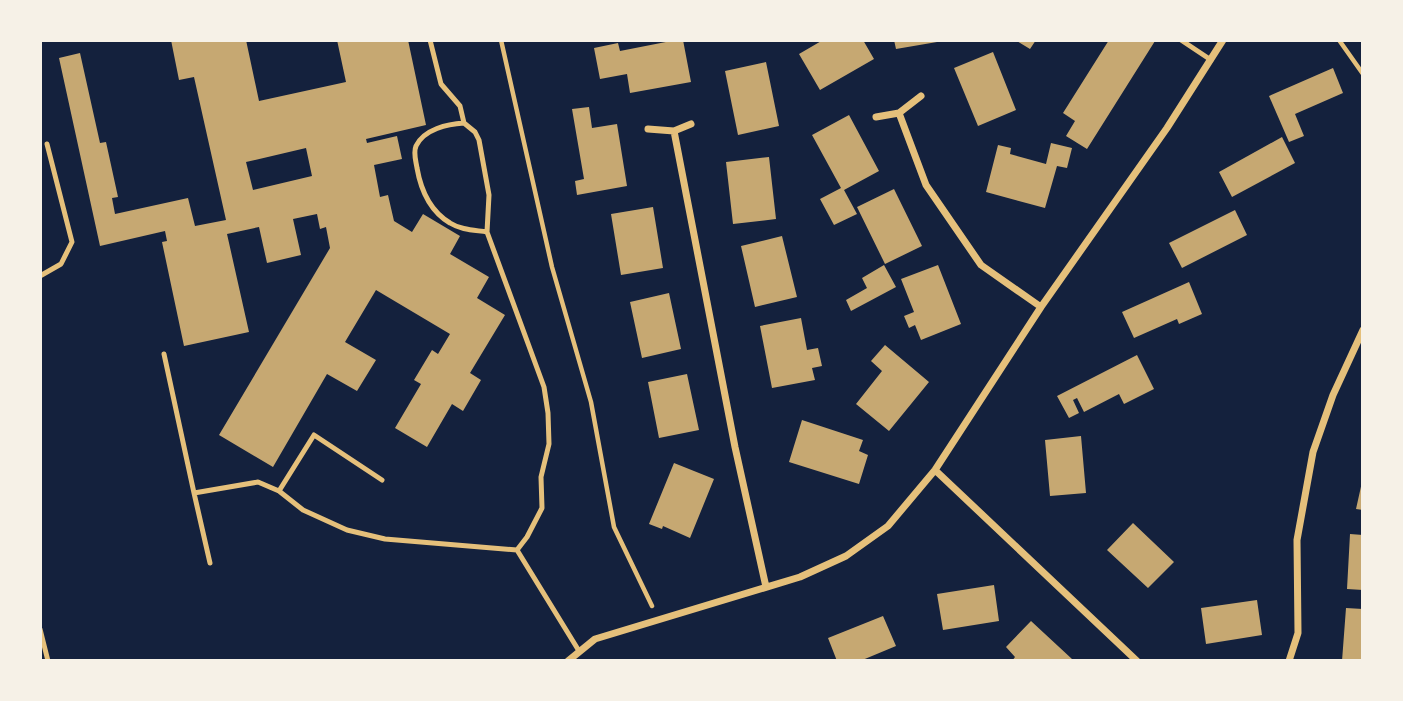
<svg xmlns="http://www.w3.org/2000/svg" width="1403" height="701" font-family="Figtree,sans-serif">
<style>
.building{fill:#c6a872;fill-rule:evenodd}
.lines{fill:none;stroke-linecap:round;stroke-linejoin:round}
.path{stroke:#e5c07b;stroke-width:4.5}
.service{stroke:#e5c07b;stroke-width:5}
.minor{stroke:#e5c07b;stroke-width:7}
</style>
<rect width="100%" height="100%" fill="#14213d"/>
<path class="building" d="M171,40H246L259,101L346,82L337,40H408L426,125L366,139L367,143L397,136L402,159L374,165L380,197L388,195L394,221L412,232L423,214L460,236L450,254L489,277L477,298L505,315L470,373L481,380L463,411L452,404L427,447L395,428L421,384L414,380L432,350L438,354L450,334L376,290L345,342L376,360L357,391L327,374L273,467L219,435L330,248L326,227L320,229L317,214L293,219L301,255L267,263L259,227L227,234L249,332L184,346L162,242L167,241L165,231L100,246L59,58L80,53L100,143L106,142L118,197L112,198L115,214L188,198L195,226L226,220L194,77L179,80ZM306,148L312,176L253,190L246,162Z
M676,40H683L691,82L630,93L627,74L600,79L594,48L618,43L620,51Z
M823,40H863L874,59L820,90L799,54Z
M894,40H937V42L896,49Z
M1015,40H1036L1030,49Z
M1109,40L1155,41L1087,149L1066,136L1075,121L1063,113Z
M993,52L1016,110L978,126L954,68Z
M766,62L779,126L738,135L725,71Z
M1333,68L1343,93L1295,114L1304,136L1289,142L1269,96Z
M589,107L592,128L617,124L627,186L577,195L575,181L584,179L572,109Z
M849,115L879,171L844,190L857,214L834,225L820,199L841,188L812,135Z
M1282,137L1295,163L1232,197L1219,172Z
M1051,143L1072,148L1067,168L1057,166L1045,208L986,192L998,145L1011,148L1010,154L1046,164Z
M769,157L776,219L733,224L726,162Z
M894,189L922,246L885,264L857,207Z
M653,207L663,268L621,275L611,214Z
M1235,210L1247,235L1182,268L1169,243Z
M782,236L797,297L755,307L741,246Z
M884,265L896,287L851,311L846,300L867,288L862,278Z
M938,265L961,324L921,340L915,325L909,328L904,316L914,312L901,279Z
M1189,282L1202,314L1179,324L1177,319L1134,338L1122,312Z
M669,293L681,349L642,358L630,302Z
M801,318L807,350L818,348L822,366L812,368L815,380L772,388L760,326Z
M885,345L929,382L889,431L856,404L882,371L871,361Z
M1137,355L1154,389L1124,404L1119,394L1084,412L1077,398L1073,400L1079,413L1069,418L1057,396Z
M687,374L699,430L659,438L648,382Z
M802,420L863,440L859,451L868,455L859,484L789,462Z
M1081,436L1086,493L1050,496L1045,440Z
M674,463L714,479L690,538L663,526L662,529L649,524Z
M1362,482H1363V510L1356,509Z
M1133,523L1174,562L1148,588L1107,550Z
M1350,534L1363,535V590L1347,589Z
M994,585L999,621L943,630L937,594Z
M1257,600L1262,635L1206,644L1201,608Z
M1346,608L1363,609V661H1342Z
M883,616L896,646L860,661H837L828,638Z
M1031,621L1072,659L1071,661H1012L1015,657L1006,647Z"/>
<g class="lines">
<path class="path" d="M501,40L552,267L591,402L614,527L652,606
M1339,40L1363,74"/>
<path class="service" d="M430,40L441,84L460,106L464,123
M1181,40L1211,60
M40,276L61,264L72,242L47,144
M164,354L194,493L258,482L279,491L303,510L347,530L385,539L517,550L527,537L542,508L541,477L549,444L548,413L544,387L487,232L489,195L479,140L475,132L464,123C448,124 424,129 416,146C413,153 416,161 417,168C421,191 430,211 450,223C461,230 474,230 487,232
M279,491L314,435L382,480
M194,493L210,563
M517,550L579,651
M40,629L48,661"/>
<path class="minor" d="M899,113L926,185L981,265L1041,307
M876,117L899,113L921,96
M648,129L674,131L691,124
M674,131L735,447L766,587
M935,470L1137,661
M568,661L595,639L800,577L846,556L888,526L935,470L1041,307L1167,128L1223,40
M1289,661L1298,633L1297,540L1313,452L1333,395L1363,330"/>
</g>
<rect width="1403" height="701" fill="none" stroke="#f6f1e7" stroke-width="84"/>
</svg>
